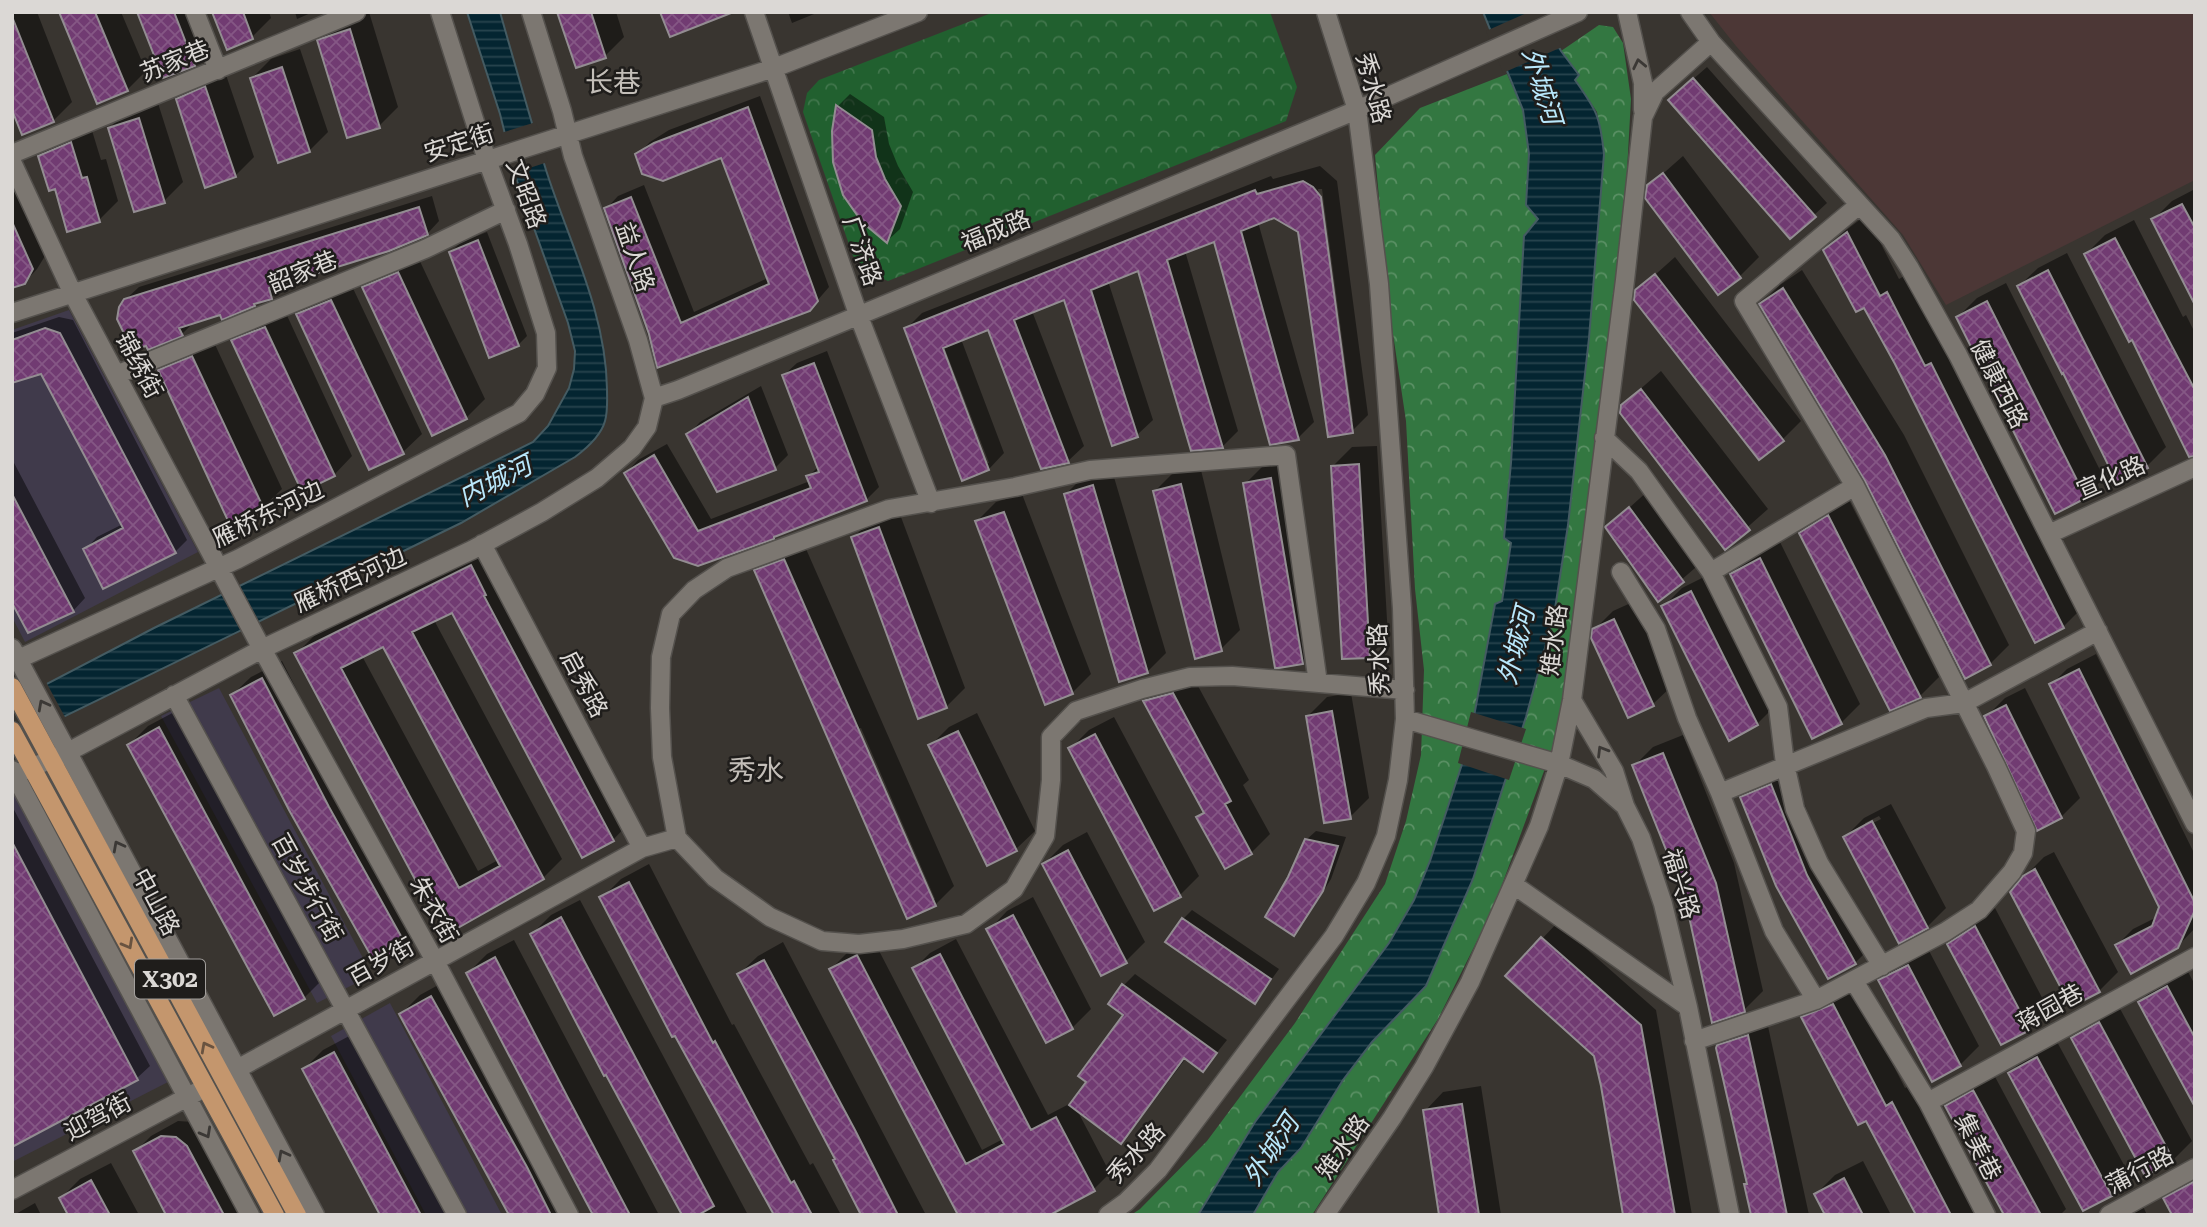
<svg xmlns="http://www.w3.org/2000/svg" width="2207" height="1227" font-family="'Roboto Serif','Noto Sans SC',serif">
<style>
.commercial{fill:#403a4b}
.medical{fill:#4c3736}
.forest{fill:url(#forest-crowns)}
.park{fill:url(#park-crowns)}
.water{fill:url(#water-rules);stroke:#445b62;stroke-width:2}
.pier{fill:#393530}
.shadow{fill:#0007;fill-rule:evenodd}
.building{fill:url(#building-cross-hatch);stroke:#938d92;stroke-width:2;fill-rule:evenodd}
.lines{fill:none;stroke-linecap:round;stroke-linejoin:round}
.minor-casing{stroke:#54514d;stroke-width:21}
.major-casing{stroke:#54514d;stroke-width:21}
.minor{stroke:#7c7771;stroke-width:18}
.major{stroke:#c4966d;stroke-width:18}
.oneway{stroke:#3b3835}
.oneway2{stroke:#695340}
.labels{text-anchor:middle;stroke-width:5;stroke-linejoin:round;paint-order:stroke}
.shield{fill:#1f1d1b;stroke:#a3a09d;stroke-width:2}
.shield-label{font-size:23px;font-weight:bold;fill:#dbd8d5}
.street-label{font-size:24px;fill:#dbd8d5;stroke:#1f1d1b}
.water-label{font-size:26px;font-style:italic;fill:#b9e8fc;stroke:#1f1d1b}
.quarter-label{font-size:28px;fill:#c3beb8;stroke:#1f1d1b}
</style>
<defs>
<pattern id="forest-crowns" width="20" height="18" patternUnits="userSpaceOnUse" patternTransform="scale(1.75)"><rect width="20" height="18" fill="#337741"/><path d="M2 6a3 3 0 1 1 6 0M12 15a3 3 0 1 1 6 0" fill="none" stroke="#5a9064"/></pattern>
<pattern id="park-crowns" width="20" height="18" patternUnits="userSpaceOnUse" patternTransform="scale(1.75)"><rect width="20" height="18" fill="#21602f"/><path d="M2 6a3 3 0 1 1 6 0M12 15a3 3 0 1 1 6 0" fill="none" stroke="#41764c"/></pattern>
<pattern id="water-rules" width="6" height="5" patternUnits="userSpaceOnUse" patternTransform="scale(1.75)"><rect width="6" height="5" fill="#042531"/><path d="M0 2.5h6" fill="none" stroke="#28444e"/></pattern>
<pattern id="building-cross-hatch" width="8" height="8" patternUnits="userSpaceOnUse" patternTransform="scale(1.75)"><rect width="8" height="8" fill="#713b72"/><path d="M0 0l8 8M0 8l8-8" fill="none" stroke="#855785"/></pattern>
</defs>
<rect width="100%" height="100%" fill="#393530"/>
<path class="commercial" d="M69,310L198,552L25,642L12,617V330Z
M219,688L372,975L317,1003L161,716Z
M14,794L168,1082L12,1162V795Z
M390,1003L502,1215H426L331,1036Z"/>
<path class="medical" d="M1709,12H2195V180L1946,305L1903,235L1736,46Z"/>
<path class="forest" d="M1599,25L1613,27L1623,43L1631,99L1621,279L1557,736L1493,909L1438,1019L1312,1215H1253L1278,1172L1301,1148L1343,1080L1372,1042L1426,986L1473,879L1526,717L1554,615L1568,525L1589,338L1604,154L1597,112L1575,79L1579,74L1561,51Z
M1507,74L1523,110L1529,154L1526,205L1538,219L1524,237L1511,463L1504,538L1511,543L1502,602L1495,604L1469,743L1430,861L1414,900L1389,943L1255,1122L1198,1215H1131L1140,1209L1207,1141L1295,1023L1385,884L1406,821L1421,755L1424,670L1415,589L1406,421L1390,314L1375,155L1420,108Z"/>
<path class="park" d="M994,12H1270L1297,87L1286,121L888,281L870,273L853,256L803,112L807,93L819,80Z"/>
<path class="water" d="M467,12H500C515,65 530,118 546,170C569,242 606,312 607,389C607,399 608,411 605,421C601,436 587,448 575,457L461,523L12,742V702L154,628L533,442L548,426L569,388L574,369L575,351L568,323L516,178L500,114Z
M1483,12H1540L1561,51L1579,75L1575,80C1597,111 1600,116 1604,154L1589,338L1568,525L1554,615L1526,717L1473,879L1426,986L1372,1042L1343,1080L1301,1148L1278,1172L1253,1215H1198L1255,1122L1389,943L1414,900L1430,861L1469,743L1495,604L1502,601L1511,543L1504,538L1511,463L1524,236L1538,219L1526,205L1529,154L1523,110Z"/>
<path class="pier" d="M1529,12H1544L1562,47L1503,73L1486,31Z
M536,122L548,162L511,174L501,133Z
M45,680L66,719L12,746V698Z
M1471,712L1526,729L1509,780L1458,763Z"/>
<path class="shadow" d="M12,12H37L72,102L53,121L12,105Z
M61,12H121L146,71L127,90Z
M139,12H193L208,50L194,65Z
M214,12H269L271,18L252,37L228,47Z
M295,12H313L297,19Z
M367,12H369L398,107L379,126L319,41L338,22Z
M559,12H616L624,37L605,56Z
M788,12H819L792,23Z
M300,49L328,132L309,151L252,78L271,59Z
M1707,67L1827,203L1814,215L1683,88Z
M224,69L254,157L235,176L178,99L197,80Z
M850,94L884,117L889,144L898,166L913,192L900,229L887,241L834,131L838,106Z
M760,96L829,287L810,309L650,334L606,209L618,196L644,185L694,312L768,278L722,155H637L650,142L669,130Z
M157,100L183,182L164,201L110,128L128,109Z
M90,124L101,160L106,159L118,201L99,220L56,187L40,156L59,137Z
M1683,156L1759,257L1740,276L1719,293L1649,186Z
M1320,166L1337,181L1368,415L1352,431L1329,435L1300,231L1274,216L1258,222L1314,422L1298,438L1272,443L1215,239L1185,251L1238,431L1222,447L1193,449L1139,269L1108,281L1153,420L1137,435L1113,444L1065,298L1032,311L1084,446L1068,461L1043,467L989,328L961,339L1004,453L989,469L963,479L906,329L922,313L1271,176L1273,179ZM1318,189H1322L1353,420H1350ZM941,339L989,463H985L938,340Z
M12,181L45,256L37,269L24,283L12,286Z
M2195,189V301L2153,220L2172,201Z
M432,196L439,221L427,234L283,282L284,284L271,297L254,305L195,321L182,334L125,300L139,287Z
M1866,215L1899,279L1906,275L1944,348L1950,345L2082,608L2063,627L1896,363L1865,306L1825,250L1845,231Z
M2134,220L2183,317L2186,315L2195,333V445L2086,254L2105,235Z
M487,232L527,336L518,345L451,252L460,243Z
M2067,253L2166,447L2147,466L2019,286L2038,268Z
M417,255L485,399L466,418L433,433L364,287L383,269Z
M1675,257L1801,421L1783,439L1637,291Z
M1802,270L1904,435L2009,645L1990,664L1867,480L1761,304L1780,285Z
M350,282L422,434L403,452L298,314L317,296Z
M2006,283L2104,478L2085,497L1958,317L1977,298Z
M284,309L352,456L334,475L233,341L252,322Z
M59,317L73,320L187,540L175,552L85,550L97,537L123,524L42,372L12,382V333Z
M212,338L282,489L263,507L160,371L179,352Z
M827,351L879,487L866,500L698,564L626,473L638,460L667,444L711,519L810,481L808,477L819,466L784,375L797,363Z
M1661,371L1768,509L1725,547L1622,405Z
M761,386L788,455L775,468L717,489L688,435L700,422Z
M1377,446L1388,637L1369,656L1333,466L1352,447Z
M12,459L85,598L73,611L12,599Z
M1290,460L1321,644L1303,663L1245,484L1264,465Z
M1200,466L1240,630L1221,649L1155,491L1174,472Z
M1111,467L1166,653L1147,672L1066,494L1085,475Z
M1649,490L1702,562L1658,600L1608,527Z
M1022,494L1091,674L1072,693L977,521L996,502Z
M1848,498L1939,677L1920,696L1801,533L1820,514Z
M898,509L965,688L946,707L853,538L872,519Z
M1779,540L1860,704L1841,723L1732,574L1751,555Z
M803,542L954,886L935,905L908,917L756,571L775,552ZM861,728L935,899H931L858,729Z
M489,548L631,821L613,840L452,610L434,620L562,859L543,878L449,931L296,654L315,635ZM384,645L498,860L478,871L362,656Z
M1710,574L1776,705L1757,724L1663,607L1682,588Z
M1633,602L1672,686L1653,704L1594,630L1613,611Z
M2096,654L2195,855V928L2177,947L2117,945L2133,929L2157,917L2161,907L2051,685L2067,669Z
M282,661L347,788L425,927L406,946L232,695L251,677Z
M1192,675L1249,780L1243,785L1270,834L1251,853L1199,817L1205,811L1145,701L1164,682Z
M2025,688L2080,798L2061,817L1986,717L2005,698Z
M1351,693L1369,798L1350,817L1308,716L1327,697Z
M178,710L323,979L304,998L129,745L148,726Z
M977,713L1035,831L1016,849L930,746L949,727Z
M1114,717L1199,876L1180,895L1070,749L1089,730Z
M1683,735L1734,863L1763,991L1744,1010L1691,906L1634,766L1653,747Z
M1790,767L1825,856L1874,944L1855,963L1742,798L1761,779Z
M1891,804L1946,908L1927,927L1845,837L1864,818ZM1879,816L1881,819L1865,827V823Z
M12,806L150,1066L137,1078L12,1145Z
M1316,831L1346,837L1331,879L1303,924L1294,933L1290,877L1306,840Z
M1087,832L1145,942L1126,961L1102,974L1044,864L1063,845Z
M2054,852L2118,972L2099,991L2024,877L2044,857Z
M649,864L732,1025L734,1024L810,1165L813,1163L841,1215H775L602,898L621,879Z
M1033,897L1091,1009L1072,1028L989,930L1007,911Z
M580,900L748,1215H683L532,934L551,915Z
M1995,908L2048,1009L2029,1028L2001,1043L1949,944L1968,925Z
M1192,910L1279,969L1255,1002L1183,919Z
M1557,923L1656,1010L1692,1215H1625L1596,1055L1507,976Z
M956,939L1048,1115L1073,1102L1089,1082L1125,1015L1123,986L1135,974L1227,1040L1203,1070L1186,1058L1132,1130L1120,1141L1076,1108L1110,1173L1094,1189L1046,1215H960L831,969L847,953L874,941L982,1150L1003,1139L914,969L930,953Z
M514,940L659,1215H595L468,973L487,954Z
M783,942L926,1215H863L837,1158L739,974L758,956Z
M1927,947L1979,1046L1960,1065L1880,980L1899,961Z
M2186,968L2195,985V1103L2140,1002L2159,983Z
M451,978L545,1148L580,1215H511L401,1014L420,995Z
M1852,986L1905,1088L1911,1085L1980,1215H1918L1867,1118L1803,1017L1822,999Z
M2118,1005L2192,1141L2173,1160L2073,1038L2092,1019Z
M1766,1017L1809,1215H1752L1746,1185L1748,1182L1719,1046L1738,1027Z
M353,1034L450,1215H382L304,1069L323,1050Z
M2056,1040L2130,1176L2111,1195L2010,1073L2029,1054Z
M1993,1073L2066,1209L2060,1215H2006L1947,1106L1966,1087Z
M1481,1086L1501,1215H1441L1425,1111L1443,1092Z
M178,1121L193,1122L248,1215H168L135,1152L151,1136Z
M1863,1161L1891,1215H1827L1816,1194L1835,1175Z
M111,1163L139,1215H70L61,1198L80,1179Z
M2195,1174V1215L2166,1199L2185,1180Z
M35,1203L41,1215H14Z
M2142,1204L2147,1215H2121Z"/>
<path class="building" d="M59,12H95L128,91L97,104Z
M137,12H174L195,66L163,78Z
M212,12H243L253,39L227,50Z
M557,12H591L606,58L576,68Z
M660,12H731V13L670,37Z
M13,19L54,122L22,135L12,110Z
M350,29L380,128L347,138L317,40Z
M282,67L310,152L278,163L250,78Z
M1693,78L1816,217L1790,239L1668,100Z
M205,86L236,177L205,188L176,99Z
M836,105L872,130L876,157L885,179L901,206L887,243L862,222L843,195L833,162L832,131Z
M748,107L818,301L810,311L657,368L649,334L604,208L631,197L681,323L769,284L721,158L663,181L642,174L635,154L654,143Z
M139,118L165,203L134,212L108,128Z
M71,142L82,178L87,177L100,222L67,232L55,189L49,191L38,156Z
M1663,173L1741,278L1718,295L1645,198L1647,185Z
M1303,181L1313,187L1321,197L1353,433L1328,437L1298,232L1274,218L1241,231L1299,440L1270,445L1214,242L1167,260L1223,448L1191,451L1138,271L1091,290L1138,437L1112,446L1064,300L1014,320L1069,463L1041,469L988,330L943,348L989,470L962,481L904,328L1255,190L1257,194Z
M2182,204L2195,228V305L2151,219Z
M419,207L428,235L389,251L269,288L272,299L254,304L255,306L222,320L220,315L179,328L183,336L148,350L146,346L132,350L117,319L119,307L124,299Z
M12,222L33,269L25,284L12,288Z
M1847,232L1880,296L1887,292L1925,366L1931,363L2064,628L2035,643L1895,364L1864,308L1856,312L1823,250Z
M2115,238L2195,390V456L2189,457L2132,340L2129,342L2084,254Z
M478,240L519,346L489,358L449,252Z
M2048,270L2148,468L2117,483L2063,373L2062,374L2017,286Z
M398,272L467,419L432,436L362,287Z
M1655,274L1784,441L1759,460L1634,300L1635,290Z
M1783,288L1885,455L1991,665L1965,679L1865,481L1759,304Z
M331,300L404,454L369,470L296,314Z
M1987,301L2086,498L2055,514L1956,317Z
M265,327L335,476L302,492L231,340Z
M45,328L60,333L176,553L103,589L83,549L123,528L41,374L12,383V340Z
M192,356L264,509L230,525L158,370Z
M814,363L867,501L774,537V539L698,566L674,558L624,473L654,455L698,531L811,488L806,476L819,472L782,375Z
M1641,389L1750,530L1725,550L1620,413L1621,405Z
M748,397L776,470L717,492L686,434Z
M1359,464L1370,658L1342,659L1331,466Z
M1271,478L1303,664L1279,668H1275L1243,483Z
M1181,484L1222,651L1195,659L1153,491Z
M1093,485L1148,673L1119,682L1064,494Z
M12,494L74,612L28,633L12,603Z
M1629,507L1684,582L1658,602L1605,527Z
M1004,512L1073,694L1045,705L975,521Z
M1828,515L1921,698L1890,711L1799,533Z
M879,527L947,708L918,719L851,537Z
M1760,558L1842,724L1812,739L1730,574Z
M784,559L936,906L907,919L754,570Z
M471,565L486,595L484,596L614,841L582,858L452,613L412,632L544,879L449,933L430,898L426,900L294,653ZM383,647L500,866L459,888L341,668Z
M1691,591L1758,725L1729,741L1661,606Z
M1614,619L1654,706L1628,718L1591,638L1592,629Z
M2079,669L2195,903V910L2178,948L2131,974L2115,945L2152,926L2159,907L2049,684Z
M262,678L329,807L407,947L376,965L289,810L230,695Z
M1173,693L1231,801L1225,804L1252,854L1225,869L1196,817L1204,813L1143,701Z
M2006,705L2062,818L2037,831L1984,716Z
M1332,711L1351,819L1324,823L1306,716Z
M159,727L305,999L274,1016L127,745Z
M958,731L1017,851L987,866L928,745Z
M1095,734L1181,897L1154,911L1068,748Z
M1663,753L1716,883L1745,1012L1712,1023L1687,907H1689L1632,765Z
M1771,784L1807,875L1856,964L1828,979L1776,886L1740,797Z
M1872,821L1928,928L1899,944L1843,837Z
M1305,839L1338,846L1323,891L1294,936L1265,917L1288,877Z
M12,842L138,1080L12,1147Z
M1068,850L1127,963L1101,976L1042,864Z
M2035,869L2100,992L2071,1007L2010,892L2023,876Z
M629,882L713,1043L715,1041L791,1183L794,1181L812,1215H774L675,1036L672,1037L599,897Z
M1013,915L1073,1029L1046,1043L986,929Z
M561,917L714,1206L698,1215H682L606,1075L604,1076L530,934Z
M1182,918L1271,979L1255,1004L1165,942Z
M1975,926L2030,1030L2001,1045L1947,944Z
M1541,937L1641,1025L1675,1215H1623L1601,1086L1594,1056L1505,976Z
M940,954L1031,1130L1056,1117L1095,1191L1050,1215H958L829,969L857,955L966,1164L1004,1144L912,968Z
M495,957L567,1096L630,1215H593L548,1130L466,973Z
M764,960L855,1130L898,1215H861L833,1160L835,1159L737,974Z
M1908,965L1961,1066L1932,1082L1878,980Z
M1122,984L1217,1053L1203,1072L1184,1058L1121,1144L1069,1105L1086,1082L1078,1076L1123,1015L1108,1004Z
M2167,986L2195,1038V1107L2138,1002Z
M431,996L527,1167L551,1215H509L399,1014Z
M1833,1004L1886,1106L1892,1102L1951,1215H1916L1866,1121L1858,1125L1801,1017Z
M2099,1022L2174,1161L2145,1176L2071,1038Z
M1748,1035L1775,1157L1787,1215H1751L1744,1184H1747L1716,1048L1717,1045Z
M334,1052L421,1215H380L302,1069Z
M2037,1057L2112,1196L2083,1211L2008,1073Z
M1973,1090L2041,1215H2004L1945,1106Z
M1462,1104L1479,1215H1439L1423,1110Z
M161,1136L176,1137L187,1146L224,1215H166L133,1151Z
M1844,1178L1863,1215H1825L1814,1194Z
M91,1180L110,1215H68L59,1198Z
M2195,1181V1215H2172L2163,1198Z"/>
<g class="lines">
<g class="minor-casing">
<path id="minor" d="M195,12L218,70
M754,12L858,314L931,503
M1627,12L1643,83V110
M1690,12L1711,42L1891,239L1909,267L1958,355L2195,824
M12,154L356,12
M12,162L73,294L262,649L435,961L569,1215
M12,313L774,68L918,12
M116,375L425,249L506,210
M654,398L678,390L1357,110L1578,12
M1604,438L1639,471L1711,572L1778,707L1785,764L1795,809L1819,863L1882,966
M2049,534L2195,467
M482,544L642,848
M1621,572L1656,629L1687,718L1720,793L1774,931L1816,1000
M1711,572L1855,486
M12,648L315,1215
M12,662L238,559L519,413L535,394L547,368L546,333L518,244L487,160L440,12
M1318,683L1286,455L1090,470L1015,487L889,509L727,568L694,590L671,614L661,657L660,708L662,757L677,838L715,878L770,917L822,941L859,944L903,939L966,924L1014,889L1045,836L1051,780V737L1076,711L1142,689L1190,677L1232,676L1405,690
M174,695L457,1215
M1572,700L1614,771L1625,806
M1405,719L1559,764L1594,779L1625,806L1641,838L1663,904L1688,1007L1730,1215
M12,770L250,1215
M12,776L68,752L262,649L472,550L542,512L597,478L632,448L647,427L654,398L638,340L573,156L562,111L531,12
M1720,793L1926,708L1964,703L2098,631
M1514,885L1688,1007
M1854,981L1928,1102L1986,1215
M1694,1041L1816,1000L1945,932L1979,910L2012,872L2023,853L2026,831L1996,766L1855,486L1744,301L1859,205
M228,1074L642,848L677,838
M1928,1102L2195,957
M12,1190L197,1092
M1108,1215L1126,1202L1158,1170L1334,936L1366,883L1386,836L1398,780L1405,719L1402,608L1379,284L1357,110L1326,12
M1325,1215L1392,1118L1424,1067L1470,982L1539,826L1559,764L1572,700L1625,280L1643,117L1655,92L1711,42
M2109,1215L2195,1168"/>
</g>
<g class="major-casing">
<path id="major" d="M12,687L297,1215
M12,731L275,1215"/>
</g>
<use href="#minor" class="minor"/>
<use href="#major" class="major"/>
</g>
<defs><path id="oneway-chevron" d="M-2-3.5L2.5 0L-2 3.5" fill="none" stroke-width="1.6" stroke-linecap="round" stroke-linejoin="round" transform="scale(1.75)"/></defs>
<g class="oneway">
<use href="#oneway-chevron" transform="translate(1639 64) rotate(-102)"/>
<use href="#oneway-chevron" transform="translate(43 705) rotate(-118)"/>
<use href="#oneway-chevron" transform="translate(1602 751) rotate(-121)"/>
<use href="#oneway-chevron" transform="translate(118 846) rotate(-118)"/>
<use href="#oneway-chevron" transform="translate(206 1133) rotate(61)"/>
<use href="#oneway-chevron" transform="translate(283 1155) rotate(-118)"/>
</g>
<g class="oneway2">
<use href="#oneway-chevron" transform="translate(128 944) rotate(61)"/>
<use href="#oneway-chevron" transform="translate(206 1047) rotate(-118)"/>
</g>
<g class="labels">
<rect class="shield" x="135" y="959.5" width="70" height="39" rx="5"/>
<g class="shield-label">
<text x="170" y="987">X302</text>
</g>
<g class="street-label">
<text transform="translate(175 61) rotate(-22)" y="8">苏家巷</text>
<text transform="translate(1373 88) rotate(75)" y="8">秀水路</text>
<text transform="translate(459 143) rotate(-18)" y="8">安定街</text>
<text transform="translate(526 194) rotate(70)" y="8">文昭路</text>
<text transform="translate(996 231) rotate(-22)" y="8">福成路</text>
<text transform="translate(862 251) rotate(71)" y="8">广济路</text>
<text transform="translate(635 257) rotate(71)" y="8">益人路</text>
<text transform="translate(303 272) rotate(-22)" y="8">韶家巷</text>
<text transform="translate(139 365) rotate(62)" y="8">锦绣街</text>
<text transform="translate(1999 384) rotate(63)" y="8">健康西路</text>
<text transform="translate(2111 478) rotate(-24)" y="8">宣化路</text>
<text transform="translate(268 514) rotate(-26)" y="8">雁桥东河边</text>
<text transform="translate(350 580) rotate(-25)" y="8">雁桥西河边</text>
<text transform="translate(1554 640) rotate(-83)" y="8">雉水路</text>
<text transform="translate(1379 659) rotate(-92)" y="8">秀水路</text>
<text transform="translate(584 684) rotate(62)" y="8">启秀路</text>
<text transform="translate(1681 884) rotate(73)" y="8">福兴路</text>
<text transform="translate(307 888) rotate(61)" y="8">百岁步行街</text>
<text transform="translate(156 902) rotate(62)" y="8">中山路</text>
<text transform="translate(434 910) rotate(61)" y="8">朱衣街</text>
<text transform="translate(381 962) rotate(-29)" y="8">百岁街</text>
<text transform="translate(2050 1008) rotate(-29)" y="8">蒋园巷</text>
<text transform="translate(98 1117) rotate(-28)" y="8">迎驾街</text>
<text transform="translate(1343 1147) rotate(-55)" y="8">雉水路</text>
<text transform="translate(1978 1147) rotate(63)" y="8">集美巷</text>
<text transform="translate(1136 1153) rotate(-47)" y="8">秀水路</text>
<text transform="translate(2140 1170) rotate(-28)" y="8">蒲行路</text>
</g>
<g class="water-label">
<text transform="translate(1542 86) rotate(73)" y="9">外城河</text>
<text transform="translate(495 481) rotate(-27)" y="9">内城河</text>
<text transform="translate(1516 646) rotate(-76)" y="9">外城河</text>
<text transform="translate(1271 1150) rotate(-57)" y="9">外城河</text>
</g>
<g class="quarter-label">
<text x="613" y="92">长巷</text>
<text x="756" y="780">秀水</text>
</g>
</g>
<rect width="2207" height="1227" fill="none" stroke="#dbd8d5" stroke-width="28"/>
</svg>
